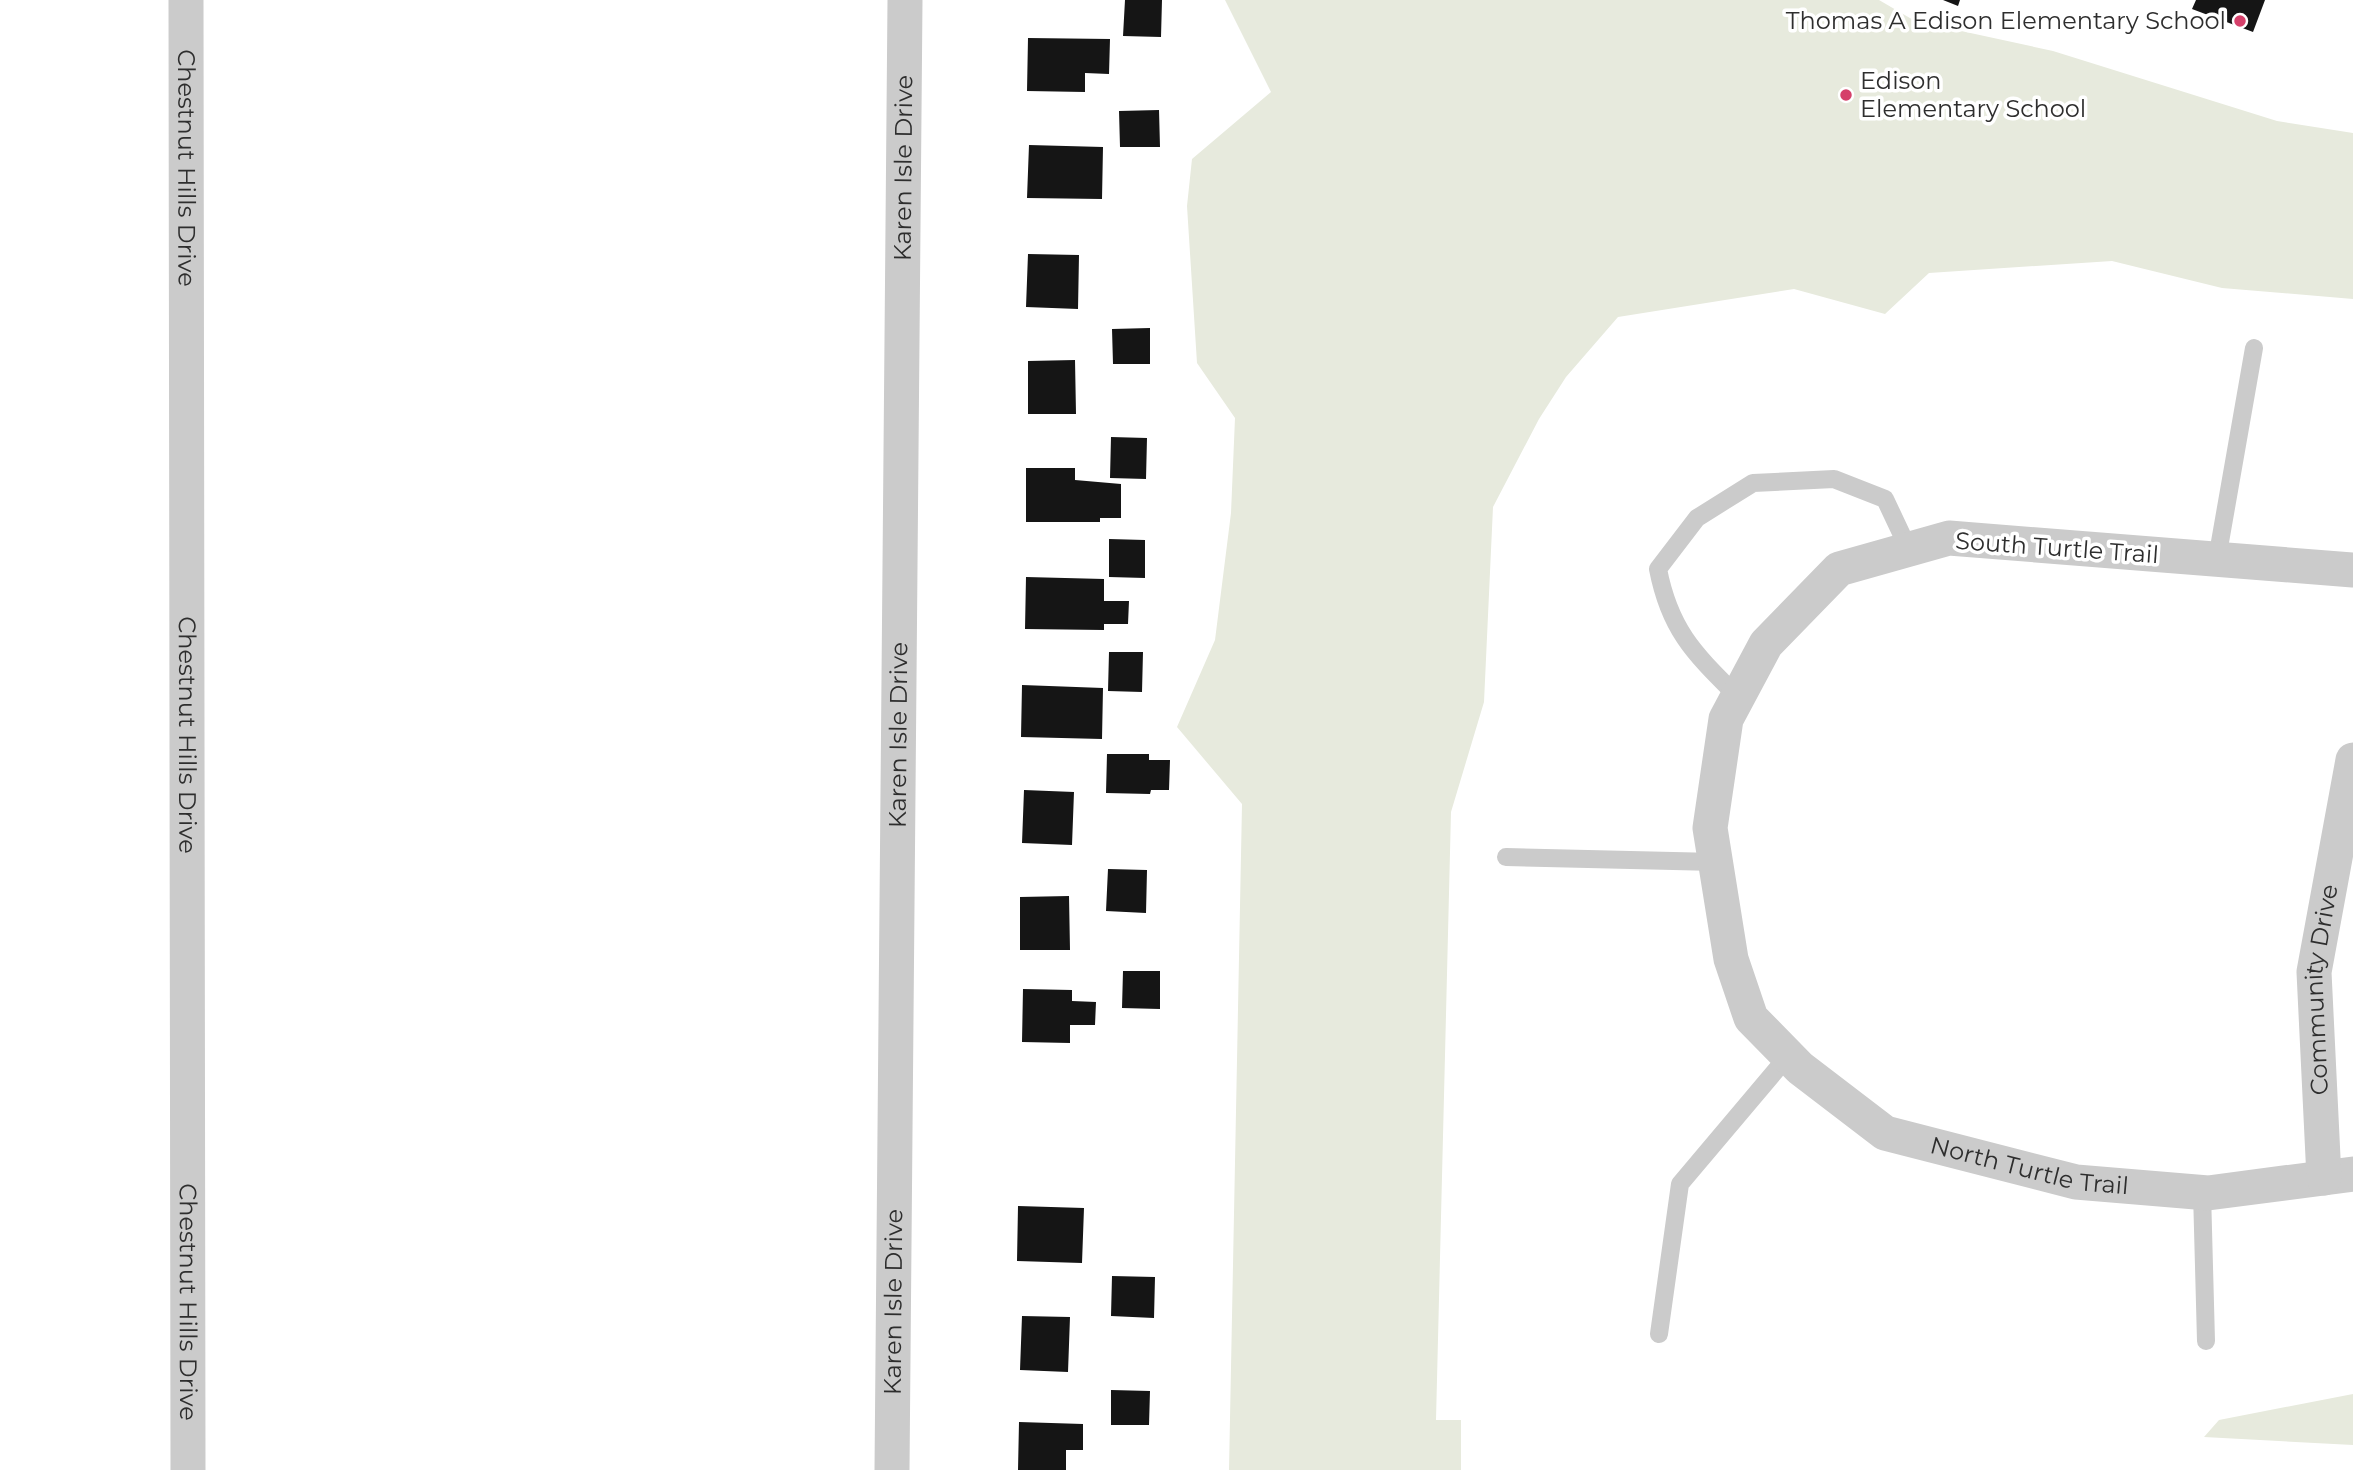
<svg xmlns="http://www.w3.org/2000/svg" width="2353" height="1470" font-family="Montserrat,sans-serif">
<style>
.green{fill:#e7eadd}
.building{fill:#151515}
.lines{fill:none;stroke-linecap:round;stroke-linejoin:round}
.service{stroke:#cbcbcb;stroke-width:18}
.minor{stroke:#cbcbcb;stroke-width:35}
.poi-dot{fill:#d5406a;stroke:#fff;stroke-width:2.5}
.labels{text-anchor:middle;stroke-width:7;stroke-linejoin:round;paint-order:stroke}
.poi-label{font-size:24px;fill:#2e2e2e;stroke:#fff;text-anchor:end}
.street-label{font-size:24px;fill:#2e2e2e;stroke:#fff}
</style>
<rect width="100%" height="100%" fill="#fff"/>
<path class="green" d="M1225,0H1879L1915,21L2053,51L2277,121L2353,133V299L2222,288L2112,261L1929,273L1885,314L1794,289L1618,317L1566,377L1539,419L1493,507L1484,702L1451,812L1436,1420H1461V1470H1229L1242,804L1177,727L1215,640L1231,513L1235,418L1197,363L1187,206L1192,159L1271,92Z
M2353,1394V1445L2204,1437L2219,1420Z"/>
<path class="building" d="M1125,0H1162L1161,37L1123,36Z
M1943,0H1960L1958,6Z
M2196,0H2265L2253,32L2192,9Z
M1028,38L1110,39L1109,74L1085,73V92L1027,91Z
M1159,110L1160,147H1120L1119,111Z
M1029,145L1103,147L1102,199L1027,198Z
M1028,254L1079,255L1078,309L1026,307Z
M1150,328V364H1113L1112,329Z
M1075,360L1076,414H1028V361Z
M1111,437L1147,438L1146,479L1110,478Z
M1026,468H1075V480L1121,484V518H1100V522H1026Z
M1109,539L1145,540V578L1109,577Z
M1026,577L1104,579V601H1129L1128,624H1104V630L1025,629Z
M1109,652H1143L1142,692L1108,691Z
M1022,685L1103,688L1102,739L1021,737Z
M1107,754H1149V760H1170L1169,790H1151L1150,794L1106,793Z
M1024,790L1074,792L1072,845L1022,843Z
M1108,869L1147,870L1146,913L1106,911Z
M1069,896L1070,950H1020V897Z
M1123,971H1160V1009L1122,1008Z
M1023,989L1072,990V1001L1096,1002L1095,1025H1070V1043L1022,1042Z
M1018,1206L1084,1208L1082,1263L1017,1261Z
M1112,1276L1155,1277L1154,1318L1111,1316Z
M1022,1316L1070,1317L1068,1372L1020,1370Z
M1111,1390L1150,1391L1149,1425H1111Z
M1019,1422L1083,1424V1450H1066V1470H1018Z"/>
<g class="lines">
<path class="service" d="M2217,559L2254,348
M1738,697C1695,654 1670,631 1658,569L1697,518L1753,483L1834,479L1885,499L1909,550
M1506,857L1716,862
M2202,1192L2206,1341
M1659,1334L1680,1184L1788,1056"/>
<g class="minor">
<path id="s1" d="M186,0L188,1470"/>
<path id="s2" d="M2353,570L1949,538L1839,569L1766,644L1726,719L1710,828L1731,959L1751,1018L1800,1068L1885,1133L2076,1182L2208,1193L2353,1174"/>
<path id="s3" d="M2324,1178L2314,972L2353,760"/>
<path id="s4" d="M892,1470L905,0"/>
</g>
</g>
<g class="poi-dot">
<circle cx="2240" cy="21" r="7"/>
<circle cx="1846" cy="95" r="7"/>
</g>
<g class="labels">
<g class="poi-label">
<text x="2226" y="29">Thomas A Edison Elementary School</text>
<text x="1860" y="89" text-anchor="start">Edison<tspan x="1860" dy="28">Elementary School</tspan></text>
</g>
<g class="street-label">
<text dy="8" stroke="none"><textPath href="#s1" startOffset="168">Chestnut Hills Drive</textPath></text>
<text dy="8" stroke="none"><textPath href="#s4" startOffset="1302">Karen Isle Drive</textPath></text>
<text transform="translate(2057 548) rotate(4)" y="8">South Turtle Trail</text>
<text dy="8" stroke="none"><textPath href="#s1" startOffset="735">Chestnut Hills Drive</textPath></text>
<text dy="8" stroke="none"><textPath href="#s4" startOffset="735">Karen Isle Drive</textPath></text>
<text dy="8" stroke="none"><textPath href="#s3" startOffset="189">Community Drive</textPath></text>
<text dy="8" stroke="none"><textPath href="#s2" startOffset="1340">North Turtle Trail</textPath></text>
<text dy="8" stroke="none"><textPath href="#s1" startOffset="1302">Chestnut Hills Drive</textPath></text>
<text dy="8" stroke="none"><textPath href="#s4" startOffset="168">Karen Isle Drive</textPath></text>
</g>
</g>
</svg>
